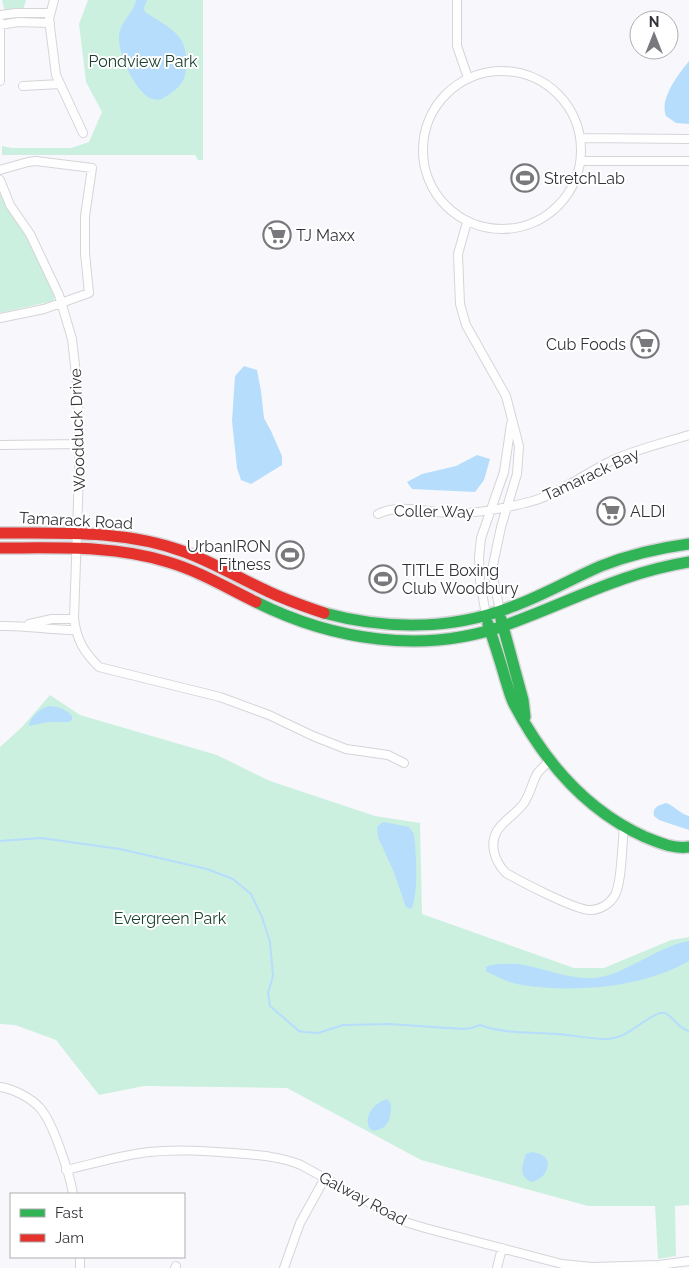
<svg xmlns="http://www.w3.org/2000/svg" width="689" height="1268" font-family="Raleway,sans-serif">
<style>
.green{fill:#ccf0e0}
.water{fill:#b6ddfb}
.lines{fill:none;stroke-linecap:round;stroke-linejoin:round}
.stream{stroke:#b6ddfb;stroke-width:2}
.street-casing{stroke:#d5d4d9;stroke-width:10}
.fast-casing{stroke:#d5d4d9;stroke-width:14}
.jam-casing{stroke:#d5d4d9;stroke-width:14}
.street{stroke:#fefeff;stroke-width:8}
.fast{stroke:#30b455;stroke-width:11}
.jam{stroke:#e5322d;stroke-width:11}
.labels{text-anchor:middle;stroke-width:4;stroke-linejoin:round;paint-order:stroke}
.park-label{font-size:16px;fill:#1c4131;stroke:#fff}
.poi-label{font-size:16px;fill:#343339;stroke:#fff;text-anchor:start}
.street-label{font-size:16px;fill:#343339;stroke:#fff}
</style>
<rect width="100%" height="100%" fill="#f8f8fc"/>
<path class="green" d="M2,0H26L23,10L8,11L4,9Z
M88,0H203V160H198L195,155H2V146L12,148H71L89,142L102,112L86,82L79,24Z
M0,194L34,250L55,297L53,301L0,313Z
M50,695L80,715L217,755L270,781L375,816L420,823L422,914L574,968H604L671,940L689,937V1205L675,1206L676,1256L658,1259L655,1206H588L421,1160L287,1088L144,1086L99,1095L56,1040L15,1025L0,1024V747L22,727Z"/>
<path class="water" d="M136,0H147L144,8L145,12C157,20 170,26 179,37C184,43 185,49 186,55C188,80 182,87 162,99C158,100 154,100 150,98C135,91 114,48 120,31C123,19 134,12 136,0Z
M689,61V124L676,123L666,116C659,98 679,74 689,61Z
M244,366L257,370L261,391L264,418L271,431L282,456V465L251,484L241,480L237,468L232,421L235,376Z
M477,455L490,459L484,480L475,492L412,489L407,482L422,474L456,466Z
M48,706C57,706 66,709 72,716V720L69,722H48L29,726C29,718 40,709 48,706Z
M666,803C675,806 680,814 689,816V830L659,820L654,816C652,807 659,805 666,803Z
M384,822L409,827L414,834C416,850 419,897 411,909L406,907L393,870L378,837L377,827L381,823Z
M689,941V961C642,988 574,993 522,985C509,983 497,977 486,971V967L490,965C501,964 513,963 524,965C547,969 568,979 592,978C621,978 657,946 689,941Z
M387,1099L391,1104C391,1118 389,1129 373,1131L369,1128C364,1115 374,1103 387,1099Z
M532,1152C559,1155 547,1180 531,1182C518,1175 522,1166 526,1154Z"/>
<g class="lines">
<path class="stream" d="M0,841L41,838L120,849L207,869L233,879L251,894L262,917L270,942L273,976L268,993L270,1006L299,1031L304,1032L318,1033L343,1025L389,1024L463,1029L472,1028L480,1025C504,1034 531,1032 557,1034C573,1035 590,1039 606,1039C611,1039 617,1037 621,1036C632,1032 656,1010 665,1013C672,1015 677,1028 689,1031"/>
<g class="street-casing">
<path id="street" d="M54,0L49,19L56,75L83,133
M457,0V46L468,78
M0,15L16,13H50
M0,22V81
M0,25L18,22L50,23
M423 150a79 79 0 1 1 158 0a79 79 0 1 1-158 0Z
M23,86L60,84
M581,138L689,139
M581,161H689
M0,170L28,162L36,161L92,168L85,216V253L89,293L44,309L0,318
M0,180L10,205L30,234L59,295L72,339L77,383L80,444L74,619C77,641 84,652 99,667L220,697L269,715L313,736L346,749L388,755L404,763
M467,222L458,254L460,304L466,325L506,396L519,446L517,474L501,527L493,565L494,582L500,611
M0,445L80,444
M378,514C401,503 429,513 453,513C477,514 501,509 525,503C557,496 583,474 613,460C637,449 664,443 689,435
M486,615L480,581L479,557L481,538L504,472L511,424
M29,624L52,619H74
M0,626C25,625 50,630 75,630
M550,760C546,765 540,769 537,774C532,783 530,794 524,803C517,813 504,820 497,831C489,845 495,862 506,873C520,881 575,910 590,910C600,910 610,904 615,895C622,882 622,843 624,827
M0,1087C14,1089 31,1098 40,1108C53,1122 70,1175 73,1194
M66,1170C93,1164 121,1155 149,1152C177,1149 205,1151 233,1153C257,1155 279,1156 301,1165L402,1221L425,1228L562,1264L592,1267L659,1265L689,1261
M80,1257V1268
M175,1268L176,1266
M284,1268L300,1223L325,1178
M497,1268L502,1248"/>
</g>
<g class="fast-casing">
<path id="fast" d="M256,602C332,640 424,655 506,625C570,602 621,573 689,562
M324,613C387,630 453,630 514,606C544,595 571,579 601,566C629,555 659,548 689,544
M501,619L523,700L525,717
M488,624C494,642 500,660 505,678C508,687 510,696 514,704C544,761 585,810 645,837C660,843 673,849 689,847"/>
</g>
<g class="jam-casing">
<path id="jam" d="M0,533C62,533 126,530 185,552C212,562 237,577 263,589C283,599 303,606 324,613
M0,548C56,548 114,545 168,562C199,571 227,588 256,602"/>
</g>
<use href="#street" class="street"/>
<use href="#fast" class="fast"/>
<use href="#jam" class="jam"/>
</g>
<defs>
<g id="stadium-ring" transform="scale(1.4375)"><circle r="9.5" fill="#fff" stroke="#79787d" stroke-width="1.5"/><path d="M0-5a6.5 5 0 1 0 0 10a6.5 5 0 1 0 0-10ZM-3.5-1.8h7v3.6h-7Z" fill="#79787d"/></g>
<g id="supermarket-ring" transform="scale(1.4375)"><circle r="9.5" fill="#fff" stroke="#79787d" stroke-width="1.5"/><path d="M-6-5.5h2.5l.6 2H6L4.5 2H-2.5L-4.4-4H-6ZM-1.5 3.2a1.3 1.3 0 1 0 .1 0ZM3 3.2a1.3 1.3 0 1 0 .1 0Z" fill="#79787d"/></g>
</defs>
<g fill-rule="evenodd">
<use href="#stadium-ring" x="525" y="178"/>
<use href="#supermarket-ring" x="277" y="235"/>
<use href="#supermarket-ring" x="645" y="344"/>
<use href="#supermarket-ring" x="611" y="511"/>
<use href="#stadium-ring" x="290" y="555"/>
<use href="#stadium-ring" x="383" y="579"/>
</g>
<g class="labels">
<g class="park-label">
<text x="143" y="67">Pondview Park</text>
<text x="170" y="924">Evergreen Park</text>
</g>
<g class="poi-label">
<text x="544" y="184">StretchLab</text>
<text x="296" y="241">TJ Maxx</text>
<text x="626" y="350" text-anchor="end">Cub Foods</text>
<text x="630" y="517">ALDI</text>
<text x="271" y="552" text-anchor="end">UrbanIRON<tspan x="271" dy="18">Fitness</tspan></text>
<text x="402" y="576">TITLE Boxing<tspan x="402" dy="18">Club Woodbury</tspan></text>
</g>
<g class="street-label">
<text transform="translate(77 430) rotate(-92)" y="6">Woodduck Drive</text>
<text transform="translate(591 474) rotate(-25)" y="6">Tamarack Bay</text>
<text transform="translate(434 511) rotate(1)" y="6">Coller Way</text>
<text transform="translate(76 520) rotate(3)" y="6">Tamarack Road</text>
<text transform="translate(363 1198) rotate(28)" y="6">Galway Road</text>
</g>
</g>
<rect x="10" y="1193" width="175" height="65" fill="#ffffff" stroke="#aeadb0"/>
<rect x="20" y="1209" width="25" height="8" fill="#30b455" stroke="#aeadb0"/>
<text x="55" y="1218" font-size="15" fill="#343339">Fast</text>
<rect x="20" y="1234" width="25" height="8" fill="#e5322d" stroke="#aeadb0"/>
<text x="55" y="1243" font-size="15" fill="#343339">Jam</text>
<g transform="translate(654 35)"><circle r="24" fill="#ffffff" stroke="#aeadb0"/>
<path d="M0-4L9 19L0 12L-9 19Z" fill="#79787d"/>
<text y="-8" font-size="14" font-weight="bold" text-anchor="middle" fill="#343339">N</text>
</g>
</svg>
